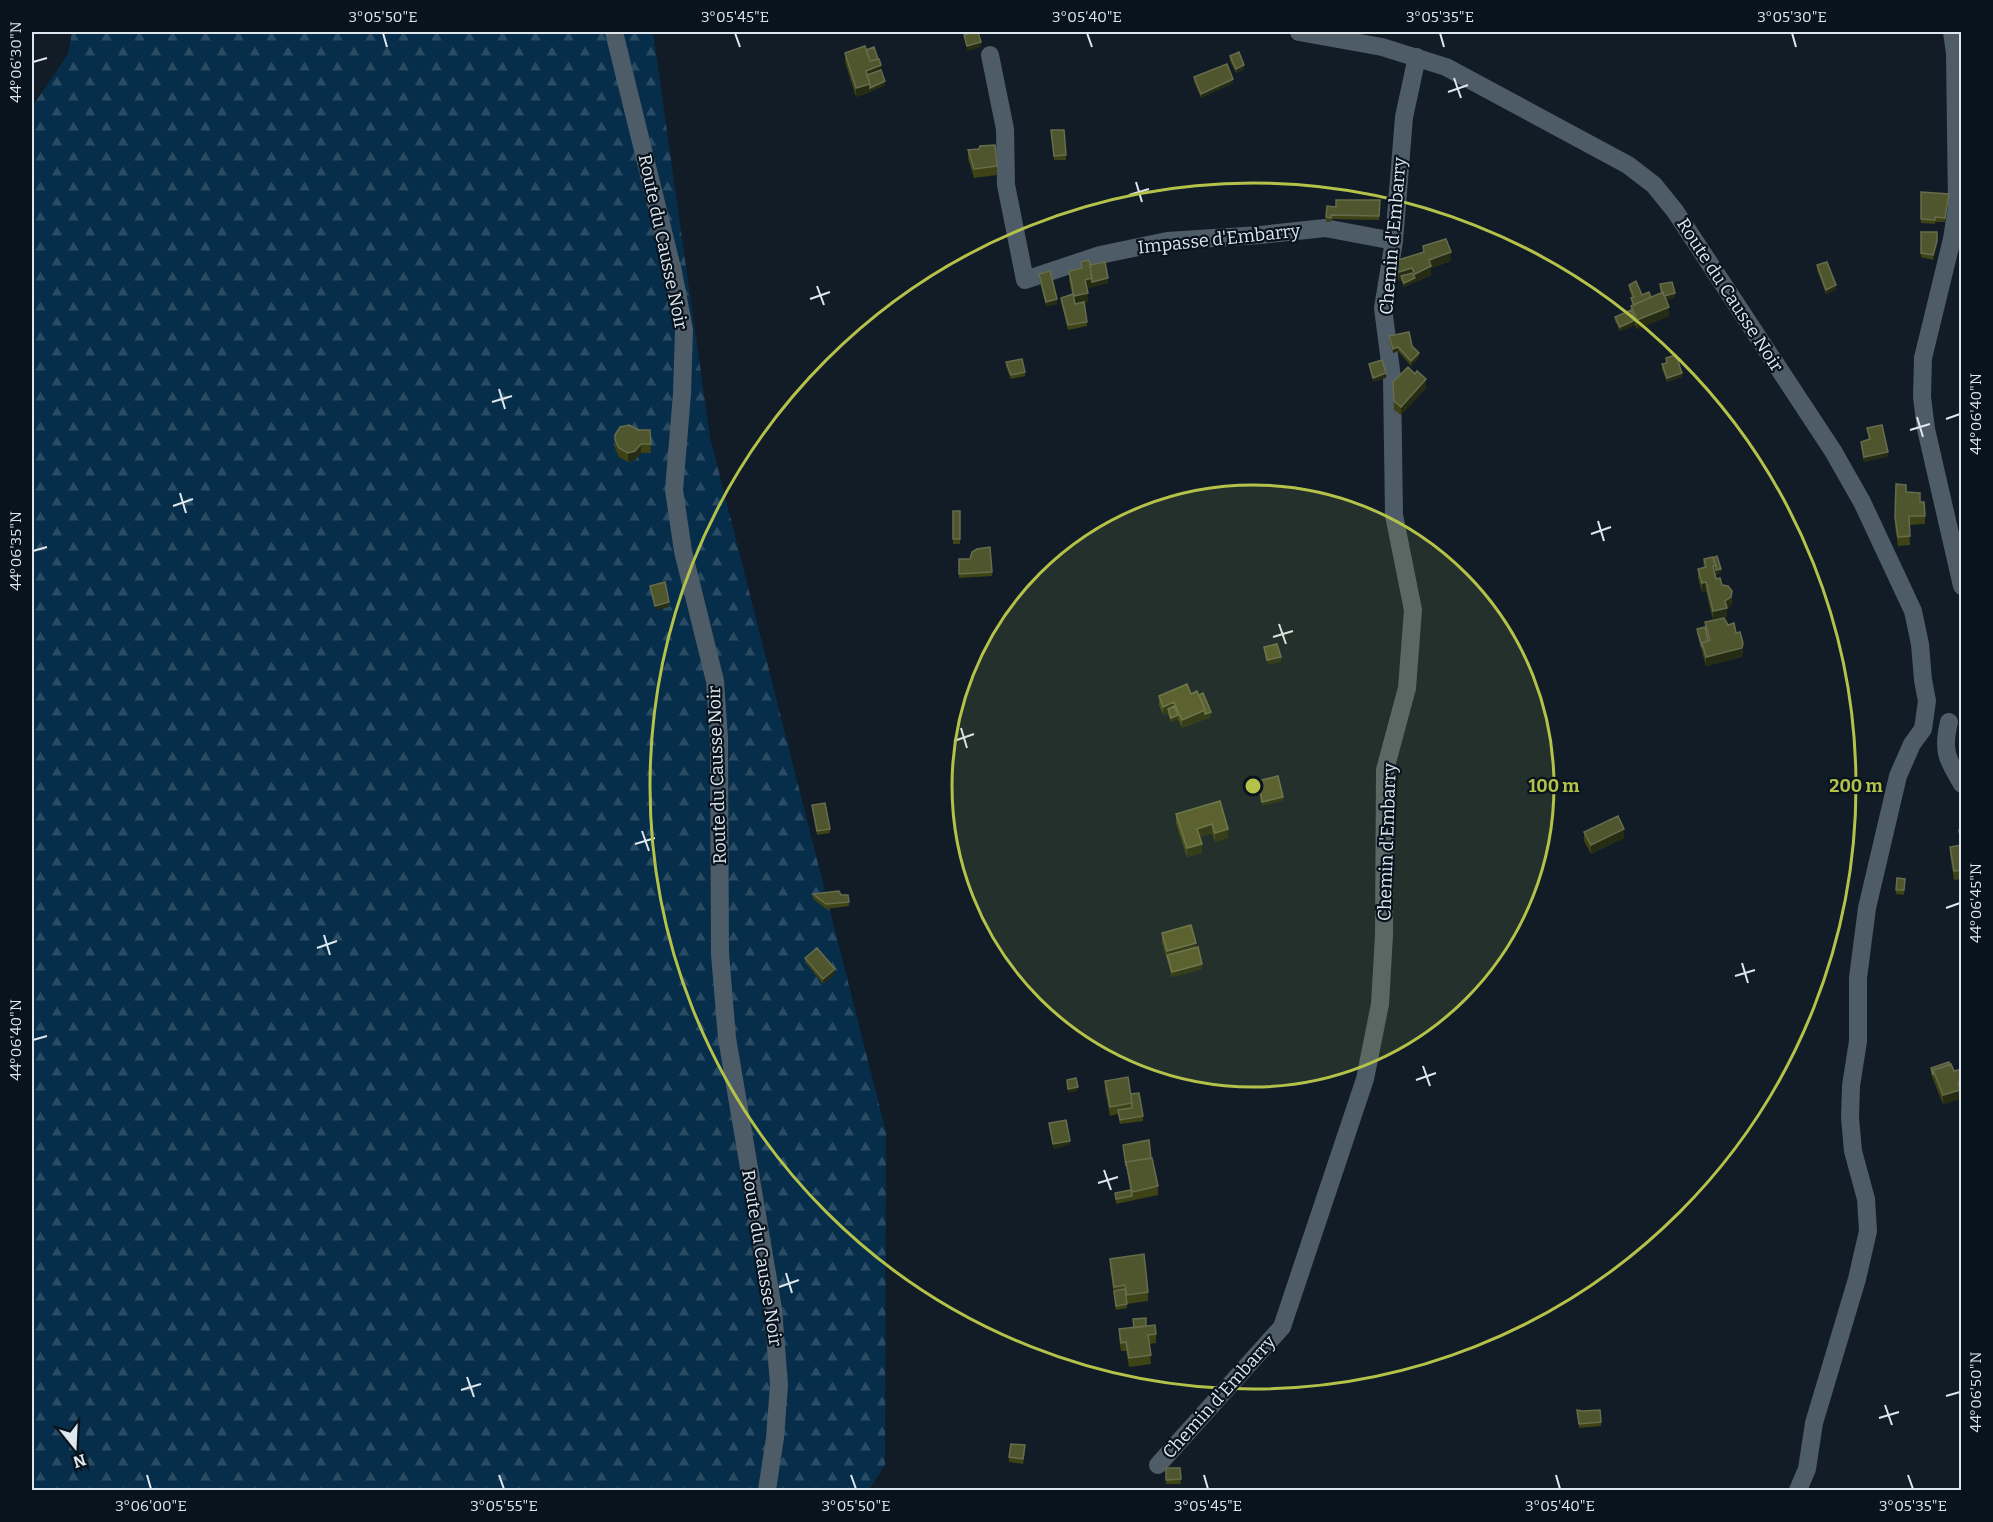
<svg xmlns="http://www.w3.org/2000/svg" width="1993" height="1522" font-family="Bitter,serif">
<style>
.forest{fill:url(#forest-firs)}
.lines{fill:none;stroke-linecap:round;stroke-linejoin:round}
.minor{stroke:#4e5c68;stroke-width:18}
.wall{fill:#3e4316}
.shaded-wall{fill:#252c13}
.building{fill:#4f552d;stroke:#666c4c;stroke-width:1.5}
.ticks{fill:none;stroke:#dfe7ee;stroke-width:2}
.ring{fill:none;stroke:#b5c24a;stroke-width:3}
.labels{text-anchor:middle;stroke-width:4.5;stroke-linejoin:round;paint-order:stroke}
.street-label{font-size:18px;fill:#dfe7ee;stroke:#08131d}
.centre{fill:#b5c24a;stroke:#08131d;stroke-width:3}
.ring-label{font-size:18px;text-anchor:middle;font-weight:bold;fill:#b5c24a;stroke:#08131d;stroke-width:4.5;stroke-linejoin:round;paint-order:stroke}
.neatline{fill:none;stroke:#dfe7ee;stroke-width:2}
.ticks-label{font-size:15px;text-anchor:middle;fill:#dfe7ee}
</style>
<defs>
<pattern id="forest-firs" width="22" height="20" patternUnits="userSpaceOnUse" patternTransform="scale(1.5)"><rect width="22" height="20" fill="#062d49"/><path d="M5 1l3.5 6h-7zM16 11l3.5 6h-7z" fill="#2a4b64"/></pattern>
</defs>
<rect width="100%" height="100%" fill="#111c27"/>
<path class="forest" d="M72,32H653L710,437L886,1132L885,1465L869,1490H32V107L68,54Z"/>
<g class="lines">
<path class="minor" d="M614,32L673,272L684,330L682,394L674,490L683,551L715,681L719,738L720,954L727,1038L773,1309L779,1385L775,1438L767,1490
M1299,32L1382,47L1446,67L1628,165L1654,185L1675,211L1833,451L1862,502L1913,611L1920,644L1923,680L1927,701L1923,729L1912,744L1898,776L1867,908L1858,978V1041L1851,1086L1850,1118L1853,1151L1866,1199L1868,1231L1857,1279L1814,1423L1807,1469L1798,1490
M1952,32L1955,53L1957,207L1952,239L1923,358L1922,397L1926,429L1962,586
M990,55L1005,129L1006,185L1025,280L1100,255L1167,241L1260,235L1325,228L1394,241
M1949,722C1942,751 1947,759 1962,784
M1158,1465L1282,1327L1365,1079L1380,1004L1384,935L1385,770L1407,688L1413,610L1394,515L1392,378L1383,308L1394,241L1404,117L1417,57"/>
</g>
<path class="wall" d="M866,50L881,70L885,85L870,92L856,97L845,62V53Z
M1230,56L1244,69L1236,73L1230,61Z
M1194,77L1233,83L1201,98L1194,82Z
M1064,130L1066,160H1054L1051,134Z
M979,149L997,166V175L974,178L968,159V150Z
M1921,192L1949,198L1945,222H1935V224L1921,223Z
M1380,200L1379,220L1331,219V222H1326V217L1336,207Z
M1921,232H1937V245L1933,260L1921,257Z
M1423,246L1451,261L1431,268V275L1404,287L1401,280L1399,281L1395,270V261L1423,253Z
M1081,262L1090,265L1108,283L1087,288L1088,302L1084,303L1087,326L1068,330L1061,302V298L1072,294L1069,280V271L1081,268Z
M1817,265L1836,290L1826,294L1817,270Z
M1039,274L1057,304L1046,306L1039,278Z
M1660,284L1675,297L1666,300L1669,316L1637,329L1635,325L1620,331L1615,321V317L1631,310V306L1632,305L1631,298H1632L1629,289V285L1642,295L1651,297L1661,293Z
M1389,336L1412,346L1419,357L1411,366L1398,351L1393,353L1389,340Z
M1666,358L1682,377L1667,382L1662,369V364L1666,363Z
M1006,362L1025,372V376L1011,379L1006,367Z
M1393,382L1426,388L1401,415L1394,410Z
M1867,428L1888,456L1864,462L1861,446V442L1869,440Z
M638,430H650L651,453H641L635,460L628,462L619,457L615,448V435Z
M1896,484L1920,502L1925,516V524L1909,525L1910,545L1898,546L1895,526Z
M953,511H960V544H953Z
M959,559H970L992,572V576L959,578Z
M1703,560L1721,573L1715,575L1716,579L1722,585L1732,600L1731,606L1727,608V617L1713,620L1706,591L1702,592L1698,578V569L1704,567Z
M1705,622L1728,625L1736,633L1743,652L1742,657L1706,666L1697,633V629L1705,627Z
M1191,694L1211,717L1182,728L1178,719L1171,722L1168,714L1163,715L1159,705V696Z
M1220,801L1228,838L1215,842L1212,833L1200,837L1202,853L1187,857L1176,823V814Z
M812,805L830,829V833L817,835Z
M1959,830H1962V879L1954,880L1950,855V847L1960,845Z
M1584,832L1624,838L1591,854L1584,841Z
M1905,879L1904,895L1896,894V890Z
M813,894L848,895L849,906L826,909L813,899Z
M1162,933L1196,948L1202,969L1172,977L1162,942Z
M805,958L835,974L823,984L805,962Z
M1931,1068L1954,1071L1962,1069V1090L1960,1091V1099L1943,1104L1933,1079L1931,1073Z
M1105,1081L1131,1094L1143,1116V1121L1120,1124L1118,1114L1110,1116L1105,1090Z
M1123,1145L1151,1158L1158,1186V1195L1116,1204L1115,1193L1130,1190Z
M1110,1259L1148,1292V1301L1127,1304V1308L1116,1310L1110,1268Z
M1133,1319L1146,1326L1156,1334V1343L1149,1344L1151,1364L1129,1367L1126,1351H1121L1119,1338V1329L1134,1328Z
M1577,1410L1601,1422V1426L1579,1428Z
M1025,1450L1023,1464L1009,1462V1457Z
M1166,1468H1180L1181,1484H1166Z"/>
<path class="shaded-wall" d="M981,42V47L967,51V46Z
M881,65V74L867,79L866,71Z
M1244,65V69L1236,73V69Z
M1233,79V83L1201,98V94Z
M885,81V85L870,92L856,97V88L870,84Z
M1937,241V245L1933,260V255Z
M1451,252V261L1431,268V275L1404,287V283L1415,278V274L1429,260Z
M1412,268V277L1401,276V280L1399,281V272Z
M1092,278H1108V283L1085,289V280Z
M1836,285V290L1826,294V290Z
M1088,293V302L1074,305V296Z
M1675,293V297L1663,301V296Z
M1057,299V304L1046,306V302Z
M1669,307V316L1637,329V320Z
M1635,320V325L1620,331V327Z
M1398,347V351L1393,353V349Z
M1419,353V357L1411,366V361Z
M1386,373V378L1373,382V378Z
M1682,373V377L1667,382V378Z
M1426,379V388L1401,415V407Z
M641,444V453L635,460L628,462V453Z
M1888,452V456L1864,462V457Z
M1713,566H1716L1721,569V573L1713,575Z
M1706,582V591L1702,592V583Z
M1732,591L1731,606L1727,608V617L1713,620V611L1725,601Z
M669,602V607L655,610V606Z
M1743,643L1742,657L1706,666V657Z
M1281,657V662L1267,665V660Z
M1174,702V711L1168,709V714L1163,715V707Z
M1205,710L1211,712V717L1182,728V720Z
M1178,715V720L1171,722V718Z
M1283,797V801L1262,806V802Z
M1212,824V833L1197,838V829Z
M1228,829V838L1215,842V833Z
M1624,829V838L1591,854V845Z
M1202,844V853L1187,857V848Z
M1196,943V952L1167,955V960V951Z
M1202,964V969L1172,977V972Z
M835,969V974L823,984V979Z
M1962,1081V1090L1960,1091V1099L1943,1104V1095L1958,1083Z
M1078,1087V1091L1068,1093V1089Z
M1070,1141V1145L1053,1149V1144Z"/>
<path class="building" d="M975,32H978L981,42L967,46L964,35Z
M865,46L870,61L879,59L881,65L866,71L870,84L856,88L845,53Z
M874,47L878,59L870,61L866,50Z
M1239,52L1244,65L1236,69L1230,56Z
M1227,64L1233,79L1201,94L1194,77Z
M881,70L885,81L870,88V84L867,75Z
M1051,130H1064L1066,155L1054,156Z
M995,145L997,166L974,169L968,150L979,149L980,146Z
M1921,192L1949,194L1945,218L1935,217V220L1921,219Z
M1336,200H1380L1379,216L1331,215V218L1326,217L1327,206L1336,207Z
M1921,232H1937V241L1933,255L1921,253Z
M1446,239L1451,252L1429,260L1431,266L1415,274L1412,268L1399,272L1395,261L1424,252L1423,246Z
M1089,260L1092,278L1085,280L1088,293L1074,296L1069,271L1082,268L1081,262Z
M1090,262V265L1105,262L1108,278L1092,282Z
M1827,262L1836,285L1826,290L1817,265Z
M1050,271L1057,299L1046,302L1039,274Z
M1412,273L1415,278L1404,283L1401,276Z
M1636,281L1642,295L1649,292L1651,297L1634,305L1631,298L1634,297L1629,285Z
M1672,282L1675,293L1665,296L1662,293L1660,284Z
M1663,292L1669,307L1637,320L1631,306Z
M1073,294L1075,304L1084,302L1087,322L1068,325L1061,298Z
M1631,310L1635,320L1620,327L1615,317Z
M1409,332L1412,346L1419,353L1411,361L1398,347L1393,349L1389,336Z
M1676,355L1682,373L1667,378L1662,364L1667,363L1666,358Z
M1022,359L1025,372L1011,375L1006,362Z
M1382,360L1386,373L1373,378L1369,364Z
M1408,367L1415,374L1417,371L1426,379L1401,407L1394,401L1393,382Z
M629,425L638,430H650L651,444H641L635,451L628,453L619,448L615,440V435L620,427Z
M1882,425L1888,452L1864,457L1861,442L1870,439L1867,428Z
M1896,484L1906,485V492L1920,493V502H1924L1925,516H1909L1910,536L1898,537L1895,517Z
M953,511H960V539H953Z
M990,547L992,572L959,574V559H970L972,552L977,549Z
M1717,556L1721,569L1716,570V566L1713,558Z
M1713,557L1716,566H1713L1716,579L1720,578L1722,585L1728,586L1732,591L1731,597L1725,601L1727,608L1713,611L1706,582L1702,583L1698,569L1706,567L1704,559Z
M665,582L669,602L655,606L650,586Z
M1724,618L1728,625L1734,623L1736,633L1740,632L1743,643L1742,648L1706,657L1702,643L1710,640L1705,622Z
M1705,627L1708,641L1702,643V647L1697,629Z
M1277,644L1281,657L1267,660L1264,647Z
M1187,684L1191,694L1197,691L1205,710L1182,720L1174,702L1163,707L1159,696Z
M1203,693L1211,712L1205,714V710L1199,695Z
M1174,706L1178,715L1171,718L1168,709Z
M1278,776L1283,797L1262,802L1258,781Z
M1220,801L1228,829L1215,833L1212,824L1197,829L1202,844L1187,848L1176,814Z
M825,803L830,829L817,831L812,805Z
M1618,816L1624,829L1591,845L1584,832Z
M1959,830H1962V870L1954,871L1950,847L1961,845Z
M1897,878L1905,879L1904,890H1896Z
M839,891L841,895H848L849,902L826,904L813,894Z
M1191,925L1196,943L1167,951L1162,933Z
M1198,947L1202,964L1172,972L1167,955Z
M817,948L835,969L823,979L805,958Z
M1949,1062L1950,1065L1933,1070V1075L1931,1068Z
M1951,1064L1954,1071L1962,1069V1081L1958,1083L1960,1090L1943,1095L1933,1070Z
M1128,1077L1132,1103L1110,1107L1105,1081Z
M1076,1078L1078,1087L1068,1089L1067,1080Z
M1139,1093L1143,1116L1120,1120L1118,1110L1132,1108L1131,1094Z
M1066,1120L1070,1141L1053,1144L1049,1123Z
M1149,1140L1151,1158L1126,1162V1166L1123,1145Z
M1152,1158L1158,1186L1132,1192L1126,1162Z
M1131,1190L1132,1196L1116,1199L1115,1193Z
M1144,1254L1148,1292L1127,1295L1125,1285L1114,1287L1110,1259Z
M1125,1289L1127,1304L1116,1306L1114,1291Z
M1146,1318V1326L1134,1328L1133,1319Z
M1155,1325L1156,1334L1148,1335L1151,1355L1129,1358L1126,1342L1121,1343L1119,1329Z
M1577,1410L1582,1411L1600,1410L1601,1422L1579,1424Z
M1011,1444L1025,1445L1023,1459L1009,1457Z
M1166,1468H1180L1181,1479L1166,1480Z"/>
<path class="ticks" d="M383,33L387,47M735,33L740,47M1087,33L1092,47M1440,33L1444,47M1792,33L1796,47M33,62L47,58M1454,78L1461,98M1448,92L1468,85M1136,182L1142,202M1129,195L1149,189M817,286L824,305M810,299L830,292M499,389L505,409M492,402L512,396M1917,417L1923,437M1946,419L1960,414M1910,430L1930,424M180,493L186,513M173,506L193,499M1598,521L1604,541M1591,534L1611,527M33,551L47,547M1279,624L1286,644M1273,637L1293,631M961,728L967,748M954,741L974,734M642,831L649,851M635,844L655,838M1946,908L1960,903M324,935L330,955M317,948L337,941M1742,963L1748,983M1735,976L1755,970M33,1040L47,1036M1423,1066L1430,1086M1416,1080L1436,1073M1104,1170L1111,1190M1098,1183L1118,1177M786,1273L792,1293M779,1287L799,1280M467,1377L474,1397M461,1390L481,1384M1946,1396L1960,1392M1885,1405L1892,1425M1879,1418L1899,1412M147,1475L151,1489M499,1475L504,1489M851,1475L856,1489M1204,1475L1208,1489M1556,1475L1560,1489M1908,1475L1913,1489"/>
<circle cx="1253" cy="786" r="301" fill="#b5c24a" fill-opacity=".12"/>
<g class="ring">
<circle cx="1253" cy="786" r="301"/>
<circle cx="1253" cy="786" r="603"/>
</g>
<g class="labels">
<g class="street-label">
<text transform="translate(1393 236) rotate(-85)" y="6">Chemin d'Embarry</text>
<text transform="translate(1219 239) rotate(-6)" y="6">Impasse d'Embarry</text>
<text transform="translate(663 242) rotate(78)" y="6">Route du Causse Noir</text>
<text transform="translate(1730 295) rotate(57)" y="6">Route du Causse Noir</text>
<text transform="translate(717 775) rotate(-92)" y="6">Route du Causse Noir</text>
<text transform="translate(1387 842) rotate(-88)" y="6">Chemin d'Embarry</text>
<text transform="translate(762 1258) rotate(81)" y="6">Route du Causse Noir</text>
<text transform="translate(1219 1397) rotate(-48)" y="6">Chemin d'Embarry</text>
</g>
</g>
<circle cx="1253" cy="786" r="9" class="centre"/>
<g class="ring-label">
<text x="1554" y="792">100 m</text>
<text x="1856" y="792">200 m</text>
</g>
<rect width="1993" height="1522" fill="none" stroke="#08131d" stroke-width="66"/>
<g transform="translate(75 1447) rotate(162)" stroke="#08131d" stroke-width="4.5" paint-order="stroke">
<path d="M0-4.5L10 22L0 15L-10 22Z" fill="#dfe7ee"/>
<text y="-9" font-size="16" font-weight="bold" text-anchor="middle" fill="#dfe7ee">N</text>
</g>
<rect x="33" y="33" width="1927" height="1456" class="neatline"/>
<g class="ticks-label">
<text x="383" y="22">3°05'50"E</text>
<text x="735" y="22">3°05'45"E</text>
<text x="1087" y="22">3°05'40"E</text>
<text x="1440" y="22">3°05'35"E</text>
<text x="1792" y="22">3°05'30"E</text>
<text transform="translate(16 62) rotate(-90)" y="5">44°06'30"N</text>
<text transform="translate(1976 414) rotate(-90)" y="5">44°06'40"N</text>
<text transform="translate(16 551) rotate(-90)" y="5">44°06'35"N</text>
<text transform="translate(1976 903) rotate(-90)" y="5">44°06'45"N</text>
<text transform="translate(16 1040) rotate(-90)" y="5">44°06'40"N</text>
<text transform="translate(1976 1392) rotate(-90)" y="5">44°06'50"N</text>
<text x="151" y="1511">3°06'00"E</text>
<text x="504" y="1511">3°05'55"E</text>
<text x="856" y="1511">3°05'50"E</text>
<text x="1208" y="1511">3°05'45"E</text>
<text x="1560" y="1511">3°05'40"E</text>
<text x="1913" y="1511">3°05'35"E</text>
</g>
</svg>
